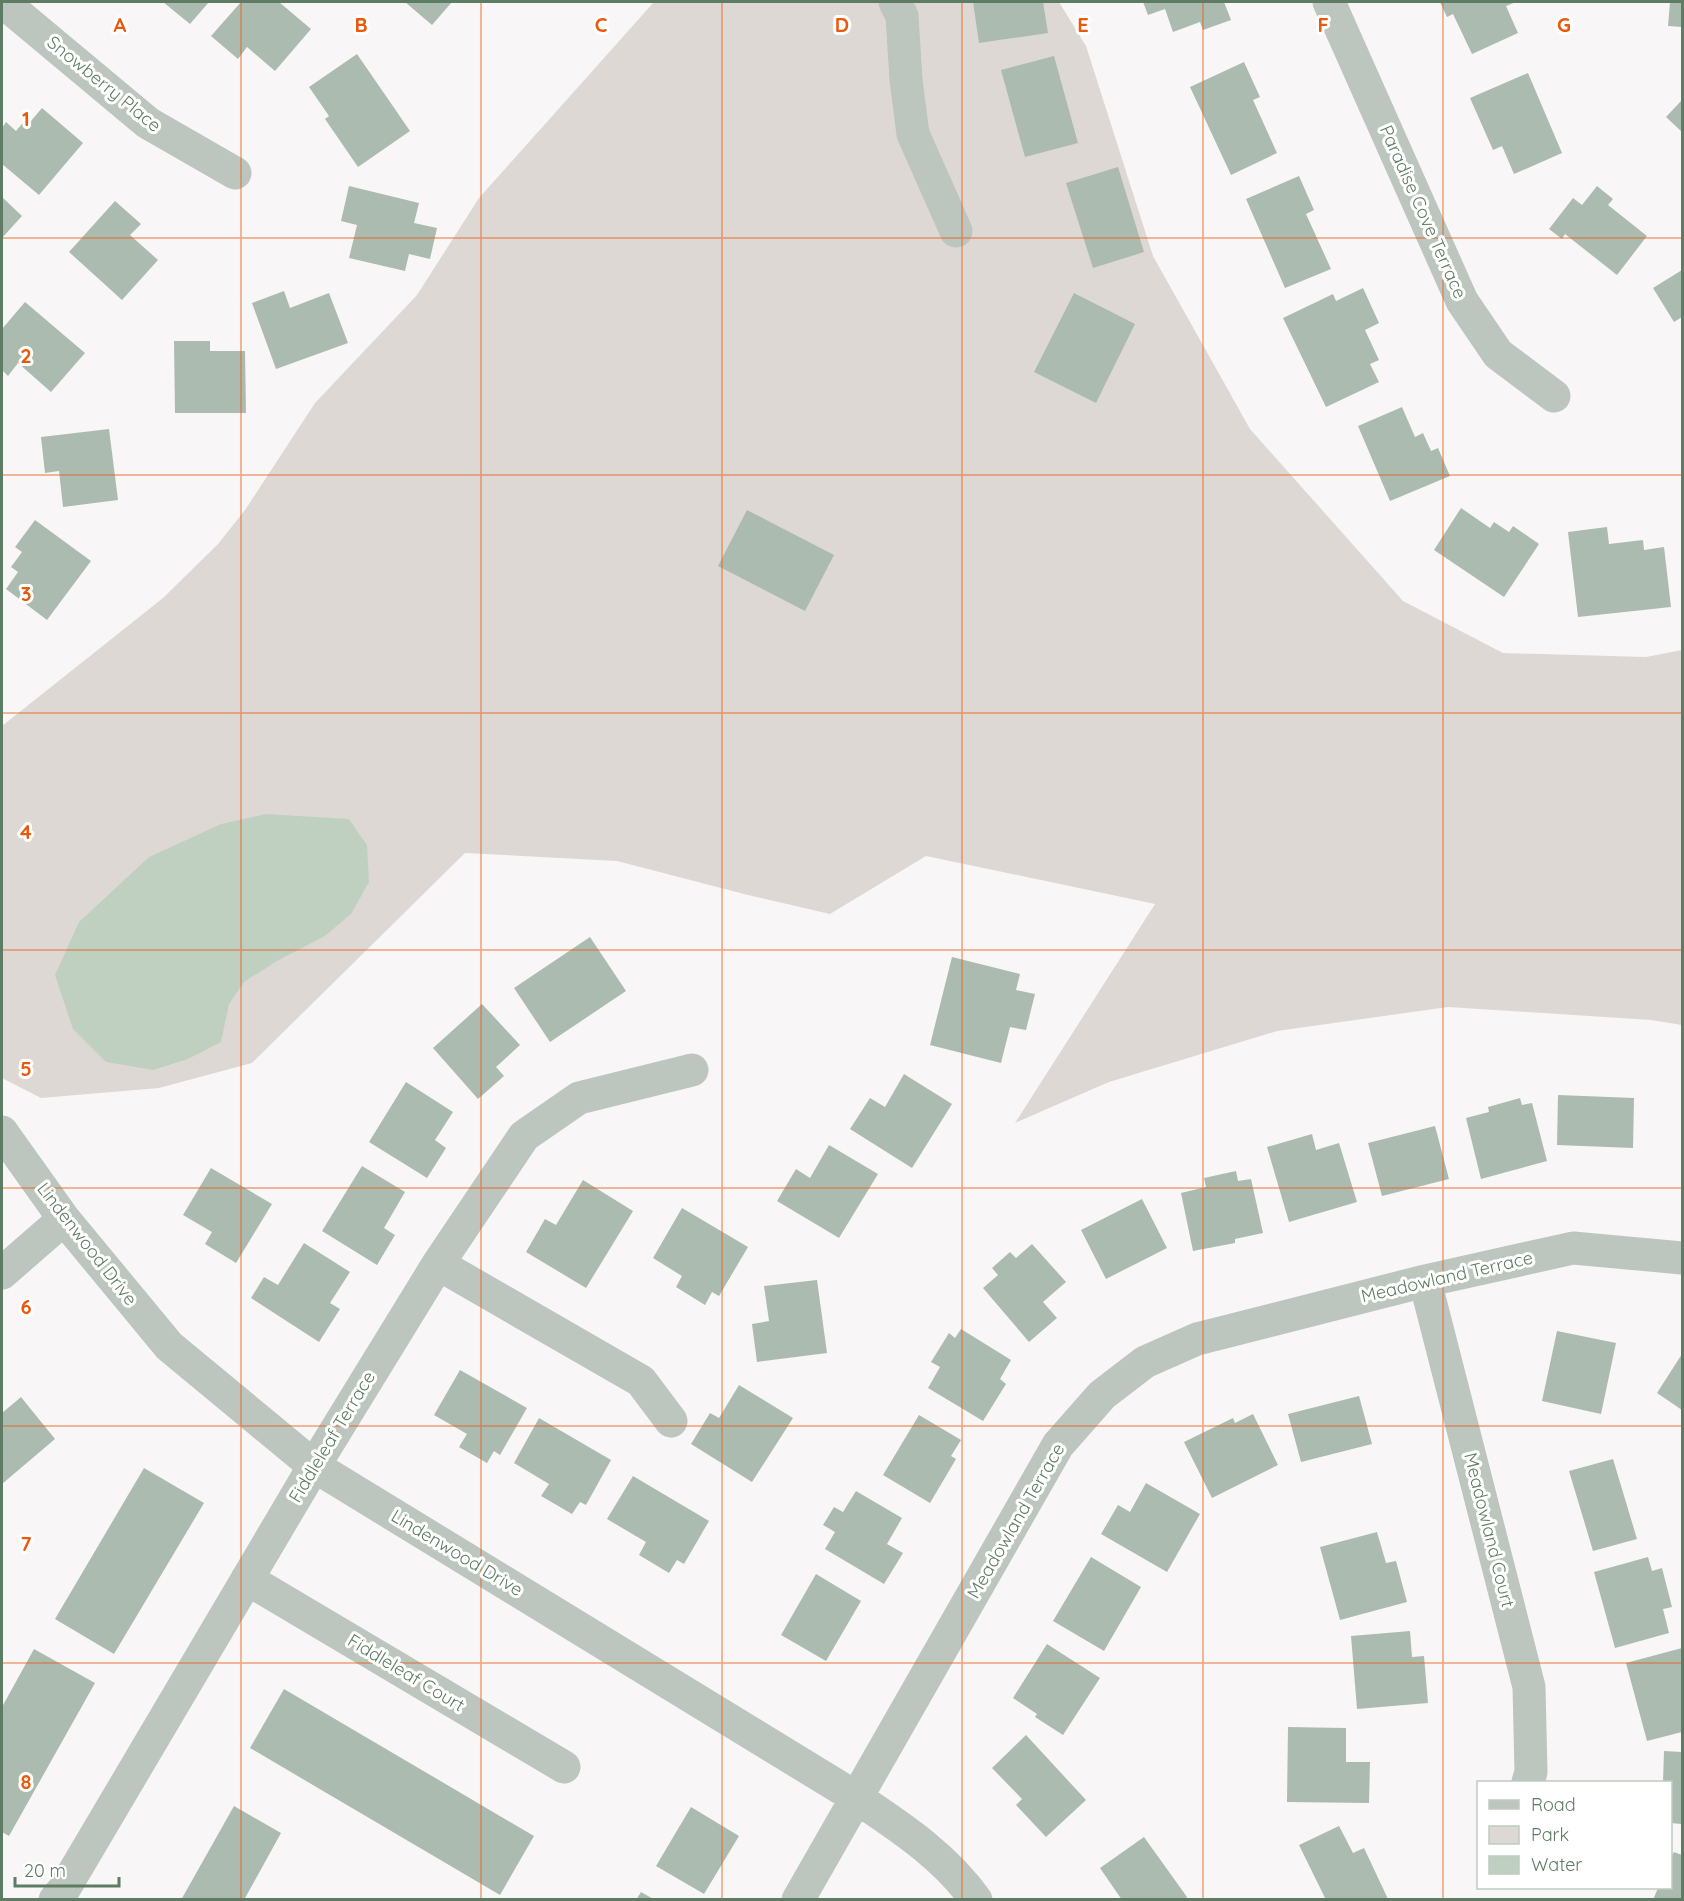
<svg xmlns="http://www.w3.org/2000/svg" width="1684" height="1901" font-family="Quicksand,sans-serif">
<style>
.green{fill:#ded8d5}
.water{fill:#c0d0c0}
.building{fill:#acbbaf}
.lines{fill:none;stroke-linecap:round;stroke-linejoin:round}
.minor{stroke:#bcc6be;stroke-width:33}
.grid{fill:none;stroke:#e8590c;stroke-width:1.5;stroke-opacity:0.55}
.labels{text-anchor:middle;stroke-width:6;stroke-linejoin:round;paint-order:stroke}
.street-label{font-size:18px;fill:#5e7c63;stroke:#fff}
.grid-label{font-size:20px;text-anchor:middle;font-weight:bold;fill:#e8590c;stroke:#fff;stroke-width:6;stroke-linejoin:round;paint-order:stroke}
</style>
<rect width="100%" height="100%" fill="#f9f6f7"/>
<path class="green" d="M654,2H1059L1086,46L1153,256L1250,429L1403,601L1503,653L1646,657L1682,650V1025L1651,1020L1448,1007L1277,1031L1109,1082L1015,1123L1155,904L926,856L830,914L744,894L617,861L465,853L252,1063L159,1088L41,1098L2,1078V726L163,598L218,544L245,510L315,403L417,295L479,198Z"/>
<path class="water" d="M266,814L349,819L367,845L369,882L351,914L325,936L277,961L244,982L229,1004L221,1042L188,1059L153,1070L106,1062L73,1029L55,975L79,922L149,857L221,824Z"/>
<path class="building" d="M163,2H209L190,24Z
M241,2H279L311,29L275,71L247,47L238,59L211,36Z
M405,2H452L432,25Z
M973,2H1043L1048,33L979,43Z
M1143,2H1224L1231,20L1203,30L1200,22L1173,32L1165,9L1148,15Z
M1440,2H1516L1506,6L1518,33L1472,54L1453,14L1447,17Z
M1670,2H1682V27L1668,26Z
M357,54L410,131L358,167L325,119L329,116L309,87Z
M1054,56L1078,143L1025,157L1001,70Z
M1244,62L1260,97L1253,100L1277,153L1231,175L1190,87Z
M1528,73L1562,153L1514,174L1502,146L1493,150L1470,98Z
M1682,100V132L1666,117Z
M42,108L83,143L39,195L2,164V128L6,122L16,131L27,118L31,121Z
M1118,167L1144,252L1093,268L1066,183Z
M1299,176L1314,210L1306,214L1331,269L1285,288L1246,199Z
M349,186L419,203L414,223L437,228L430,259L409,254L405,271L349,258L357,225L341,221Z
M1597,186L1613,199L1608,205L1647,236L1617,275L1565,234L1562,239L1549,229L1573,198L1582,205Z
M2,197L22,216L2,238Z
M115,201L141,224L130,235L158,260L122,300L69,252Z
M1682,270V317L1674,322L1653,288Z
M1363,288L1379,323L1365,330L1379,360L1370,364L1379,382L1326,407L1283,318L1333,294L1336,301Z
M284,291L290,308L329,293L348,343L276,369L252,303Z
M1074,293L1135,324L1096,403L1034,372Z
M25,302L85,353L51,392L18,363L8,376L2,370V329Z
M174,341H210V351H245L246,413H175Z
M1402,407L1415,437L1423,433L1431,451L1438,448L1450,476L1390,501L1358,426Z
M109,429L118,500L63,507L59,471L45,473L41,437Z
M1461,508L1490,528L1494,522L1509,532L1513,526L1539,544L1504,597L1434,550Z
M747,510L834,555L805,611L718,566Z
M35,520L91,561L47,620L6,589L18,572L11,567L22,552L15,547Z
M1607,527L1609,544L1643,540L1644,550L1664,547L1671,607L1578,617L1568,532Z
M590,937L626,991L550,1042L514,988Z
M952,957L1020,974L1016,990L1035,994L1026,1030L1010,1027L1001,1063L930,1045Z
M482,1004L520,1045L496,1067L504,1076L478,1099L433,1048Z
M904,1074L952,1104L912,1168L850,1129L870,1098L885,1107Z
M406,1082L453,1112L435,1140L446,1148L427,1178L369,1142Z
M1558,1095L1634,1098L1633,1148L1557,1145Z
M1520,1098L1522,1105L1532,1103L1547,1161L1481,1179L1466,1118L1489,1112L1488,1107Z
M1435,1126L1449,1179L1382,1196L1368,1143Z
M1312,1134L1316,1150L1339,1143L1357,1202L1289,1222L1267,1147Z
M829,1145L878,1174L839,1238L777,1201L796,1169L810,1178Z
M362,1166L405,1192L384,1228L395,1235L377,1265L322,1231Z
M211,1168L272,1204L236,1263L205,1244L212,1232L183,1215Z
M1236,1171L1238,1181L1251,1179L1263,1233L1235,1239V1243L1193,1251L1181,1193L1206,1187L1204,1178Z
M583,1180L633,1211L586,1288L526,1252L545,1219L556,1225Z
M1142,1199L1167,1248L1106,1279L1081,1230Z
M682,1208L748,1247L719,1296L712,1292L705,1305L676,1287L682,1276L653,1258Z
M304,1243L350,1272L330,1303L340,1309L319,1342L251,1298L264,1277L278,1285Z
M1032,1244L1066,1282L1043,1302L1057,1318L1029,1342L983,1288L998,1275L992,1268L1010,1252L1016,1258Z
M817,1280L827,1353L757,1362L752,1324L769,1321L764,1286Z
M961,1329L1011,1360L1000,1379L1006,1384L983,1421L928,1388L940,1367L931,1362L949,1333L955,1338Z
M1557,1331L1616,1343L1601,1414L1542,1401Z
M1682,1354V1410L1657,1393Z
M460,1370L527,1408L500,1455L494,1451L487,1463L459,1447L467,1434L434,1415Z
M739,1385L793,1418L752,1482L691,1444L710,1413L719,1418Z
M1359,1396L1372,1444L1301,1462L1288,1414Z
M21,1397L55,1439L2,1484V1413Z
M1253,1414L1278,1465L1212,1498L1184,1442L1233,1418L1235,1423Z
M919,1415L961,1440L951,1456L956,1459L930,1503L883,1475Z
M539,1418L611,1460L586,1505L580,1502L572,1514L541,1496L549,1484L514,1463Z
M1613,1459L1637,1539L1593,1551L1569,1471Z
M144,1468L204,1503L114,1654L55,1619Z
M633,1476L709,1521L684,1564L677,1560L669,1573L639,1555L646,1542L607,1519Z
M1146,1483L1200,1514L1167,1572L1101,1534L1118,1505L1130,1512Z
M856,1491L902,1518L887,1544L903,1553L884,1584L825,1549L835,1532L823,1525L834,1507L843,1512Z
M1377,1532L1386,1563L1396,1561L1407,1602L1340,1620L1320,1547Z
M1091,1557L1141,1587L1104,1651L1053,1621Z
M1648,1557L1652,1571L1662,1568L1672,1607L1663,1609L1669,1633L1615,1648L1594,1572Z
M816,1574L861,1601L826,1661L781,1635Z
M1410,1631L1412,1657L1424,1656L1428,1703L1357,1709L1351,1636Z
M1047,1644L1100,1678L1063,1735L1035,1717L1037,1714L1013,1698Z
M1682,1648V1732L1647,1741L1626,1663Z
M34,1649L95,1683L9,1836L2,1832V1707Z
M284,1689L534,1836L500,1895L250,1748Z
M1288,1727L1346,1728V1762H1370L1369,1803L1287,1802Z
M1026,1735L1086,1800L1046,1837L1016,1805L1022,1799L992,1768Z
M1664,1751L1682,1752V1824L1670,1823V1782H1663Z
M234,1806L281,1833L244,1900H181Z
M691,1807L739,1836L704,1894L656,1866Z
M1339,1826L1353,1853L1364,1848L1388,1899L1326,1900L1299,1845Z
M1144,1837L1187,1897L1184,1900H1122L1100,1868Z
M1674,1852L1682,1855V1900H1653L1658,1888H1670V1859Z
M641,1892L655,1900H636Z"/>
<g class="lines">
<path class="minor" d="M895,2L902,16L906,80L913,134L956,231
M1329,2L1462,301L1498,354L1554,396
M9,7L148,123L235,173
M2,1132L64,1219L169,1346L314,1466L857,1798C900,1827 945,1856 976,1900
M438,1264L641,1381L671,1421
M2,1273L64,1219
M1425,1281L1529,1687L1531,1772L1528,1782
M247,1579L564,1767
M55,1900L64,1889L314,1466L438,1264L524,1136L579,1098L692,1070
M798,1900L1058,1445L1102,1395L1145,1362L1197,1339L1425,1281L1573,1248L1682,1258"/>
</g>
<path class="grid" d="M241,2V1900M481,2V1900M722,2V1900M962,2V1900M1203,2V1900M1443,2V1900M2,238H1682M2,475H1682M2,713H1682M2,950H1682M2,1188H1682M2,1426H1682M2,1663H1682"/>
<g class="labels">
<g class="street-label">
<text transform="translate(104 84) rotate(39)" y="6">Snowberry Place</text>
<text transform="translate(1423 212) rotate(66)" y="6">Paradise Cove Terrace</text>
<text transform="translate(87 1244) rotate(52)" y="6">Lindenwood Drive</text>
<text transform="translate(1447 1277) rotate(-13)" y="6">Meadowland Terrace</text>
<text transform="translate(332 1437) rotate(-59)" y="6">Fiddleleaf Terrace</text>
<text transform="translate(1016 1521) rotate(-60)" y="6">Meadowland Terrace</text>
<text transform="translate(1489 1530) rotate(76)" y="6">Meadowland Court</text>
<text transform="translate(457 1553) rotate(31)" y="6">Lindenwood Drive</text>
<text transform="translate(406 1673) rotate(31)" y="6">Fiddleleaf Court</text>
</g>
</g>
<g class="grid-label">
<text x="120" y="32">A</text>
<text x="361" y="32">B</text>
<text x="601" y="32">C</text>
<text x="842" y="32">D</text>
<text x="1083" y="32">E</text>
<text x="1323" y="32">F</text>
<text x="1564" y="32">G</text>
<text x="26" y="126">1</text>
<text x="26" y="363">2</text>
<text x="26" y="601">3</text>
<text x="26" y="839">4</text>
<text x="26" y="1076">5</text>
<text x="26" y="1314">6</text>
<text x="26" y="1551">7</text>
<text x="26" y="1789">8</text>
</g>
<rect width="1684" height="1901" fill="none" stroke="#5e7c63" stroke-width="6"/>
<rect x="1477" y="1781" width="195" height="108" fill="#ffffff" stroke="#bfcbc1" stroke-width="1.5"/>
<rect x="1489" y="1800" width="30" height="9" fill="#bcc6be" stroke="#bfcbc1" stroke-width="1.5"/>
<text x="1531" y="1811" font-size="18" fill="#5e7c63">Road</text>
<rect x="1489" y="1826" width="30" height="18" fill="#ded8d5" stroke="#bfcbc1" stroke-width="1.5"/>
<text x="1531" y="1841" font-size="18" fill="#5e7c63">Park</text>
<rect x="1489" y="1856" width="30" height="18" fill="#c0d0c0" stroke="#bfcbc1" stroke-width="1.5"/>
<text x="1531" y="1871" font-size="18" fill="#5e7c63">Water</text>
<path d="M15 1877v9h104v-9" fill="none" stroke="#5e7c63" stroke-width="3"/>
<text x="24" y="1877" font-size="18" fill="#5e7c63" stroke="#ffffff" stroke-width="4.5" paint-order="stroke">20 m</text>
</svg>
